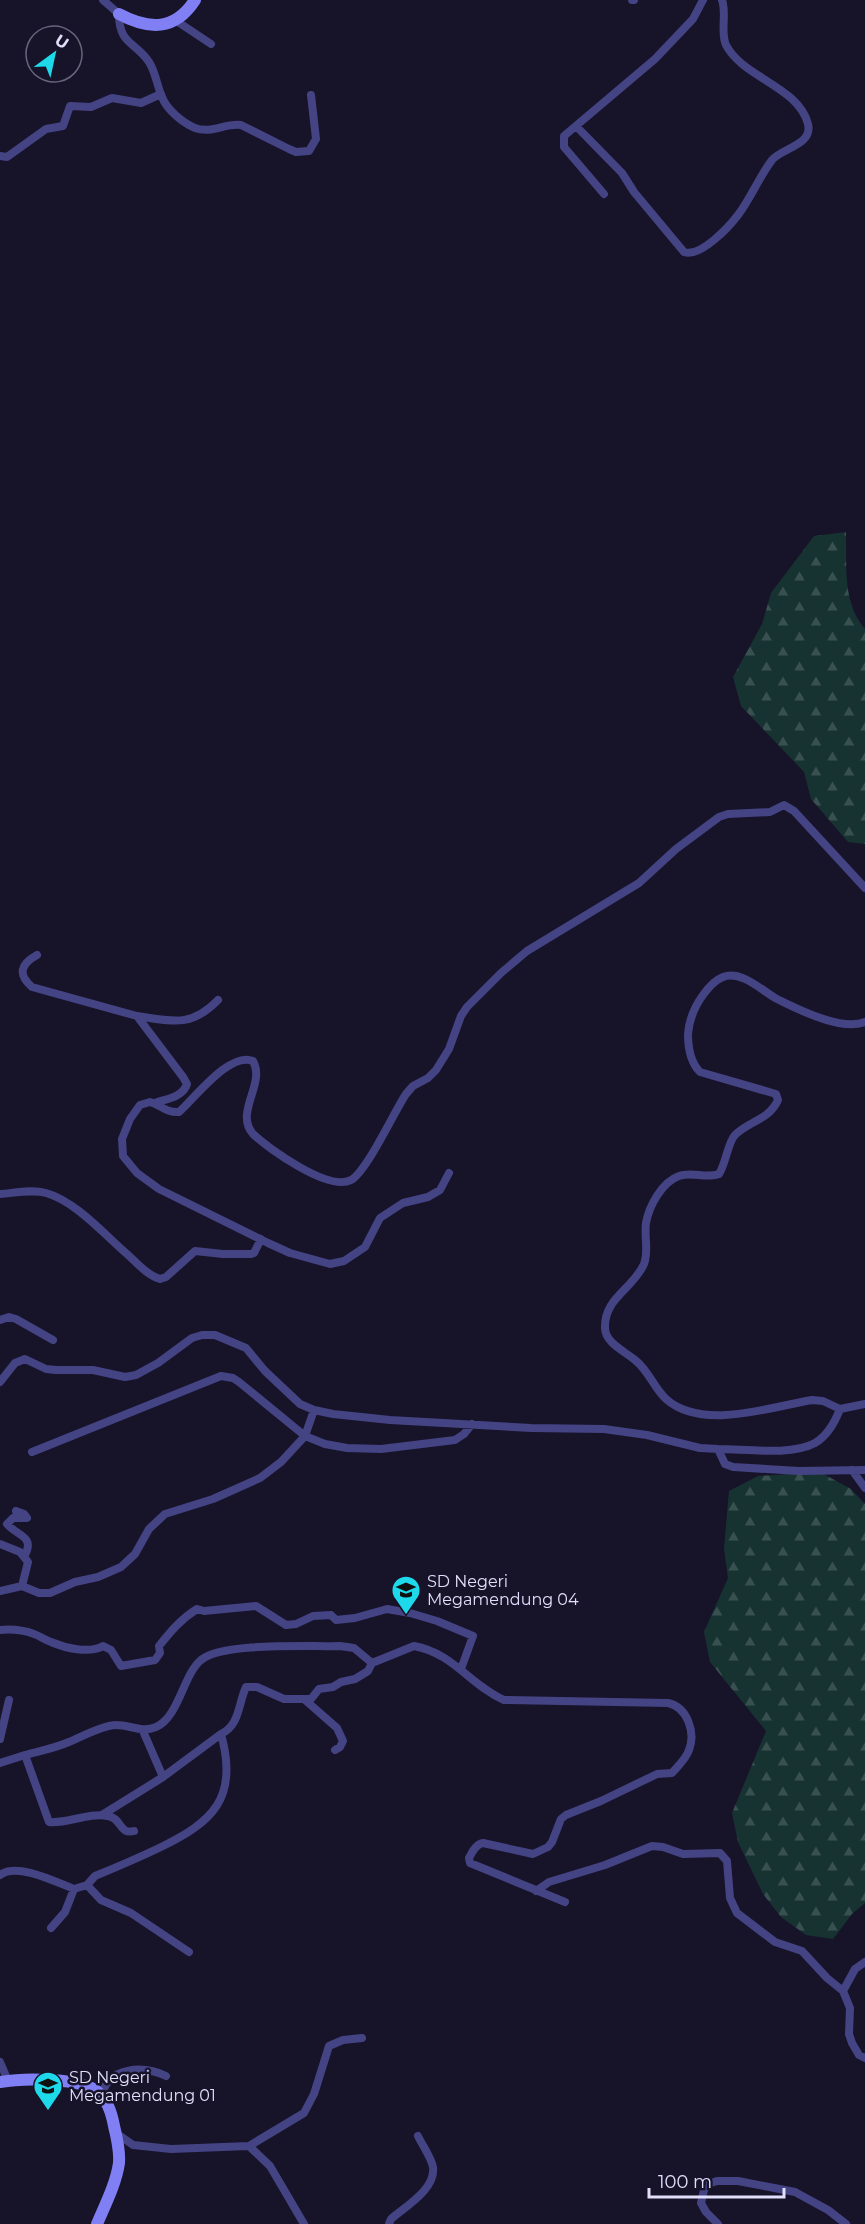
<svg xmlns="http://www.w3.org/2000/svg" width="865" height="2224" font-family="Montserrat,sans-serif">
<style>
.forest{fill:url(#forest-firs)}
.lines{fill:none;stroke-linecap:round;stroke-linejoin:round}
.street{stroke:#444384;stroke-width:8}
.secondary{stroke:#807ff3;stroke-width:12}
.labels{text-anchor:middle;stroke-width:5;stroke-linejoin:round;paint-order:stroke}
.poi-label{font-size:16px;fill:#e2dffc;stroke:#171329;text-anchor:start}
</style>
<defs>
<pattern id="forest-firs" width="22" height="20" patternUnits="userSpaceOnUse" patternTransform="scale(1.5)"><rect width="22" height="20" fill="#173331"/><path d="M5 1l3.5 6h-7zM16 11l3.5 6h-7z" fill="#385050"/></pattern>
</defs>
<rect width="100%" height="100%" fill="#171329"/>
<path class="forest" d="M846,532C847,566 842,602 865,629V844L848,842L811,799L804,772L741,706L733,677L762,624L771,593L814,536Z
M820,1472L851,1489L865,1504V1903L852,1914L833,1939L806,1935L781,1917L763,1894L738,1842L732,1813L766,1731L710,1662L704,1632L728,1578L724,1549L729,1491L758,1476Z"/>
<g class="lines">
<path class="street" d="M103,0L119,14C119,45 135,41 149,62C156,73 157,86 162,97C167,110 183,123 195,128C211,134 225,123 241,125L289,149L296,152L309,151L316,139L311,95
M632,0H634
M175,20L211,44
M576,126L622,173L634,192L684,252C700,258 729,227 738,215C751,198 759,177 772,160C782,148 813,145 808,124C798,86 743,78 726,45C720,32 727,14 722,0
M0,156L7,157L46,129L63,126L70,106L91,107L112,98L141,103L161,94
M604,194L564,147V136L655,59L693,19L703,0
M37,955C21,964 17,974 32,987L137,1016
M155,1103C166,1099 183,1097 187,1084L183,1077L137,1016C172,1021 191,1028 218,1000
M449,1173L440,1190L428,1197L403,1203L380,1218L365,1247L344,1261L330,1264L290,1253L268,1243L159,1189L137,1173L123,1156L122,1139L130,1119L140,1105L150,1102C161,1105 166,1113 179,1112C195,1098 230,1051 253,1061C266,1084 234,1112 253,1134C269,1149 329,1192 351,1180C367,1171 394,1112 406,1094L413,1086L428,1078L436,1070L449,1049L461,1016L467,1007L501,973L527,951L639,883L676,849L719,817L728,814L770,812L784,805L794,811L865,888
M0,1194C14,1193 32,1189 46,1193C75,1201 104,1234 127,1254C137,1263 147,1275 160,1279L166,1277L195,1251L223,1254H251L254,1253L261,1239
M0,1320L9,1317L16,1319L53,1340
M0,1382L15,1363L25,1359L46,1369L56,1370H93L125,1377L136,1375L158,1363L192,1338L202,1335H215L246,1348L265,1371L300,1404L314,1410L333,1414L390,1420L531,1428L604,1429L647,1435L700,1448L718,1449L725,1464L733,1467L799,1471L865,1470
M840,1409L865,1404
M718,1449C745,1449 791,1456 815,1443C827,1436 835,1422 840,1409L823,1401L812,1400C770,1407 702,1431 666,1399C654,1388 649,1371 635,1360C626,1352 605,1343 605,1328C604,1298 633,1289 644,1264C649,1251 644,1237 646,1223C649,1206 662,1182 679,1176C692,1171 706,1179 719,1174C726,1163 728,1142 735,1135C749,1121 769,1120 778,1100L776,1094L700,1072C690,1062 688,1048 688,1034C689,1021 695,1006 703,995C708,988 715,980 723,977C742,970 762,991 777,999C800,1010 840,1031 865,1022
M32,1452L221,1376L233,1378L239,1382L305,1436L325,1444L347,1448L381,1449L455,1440L464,1434L472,1424
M852,1470L865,1488
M16,1511L24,1514L27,1518H13L7,1524C17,1536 35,1536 25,1555
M0,1544L20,1552L28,1562L22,1586L0,1591
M22,1586L39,1593H50L75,1582L98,1577L121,1567L135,1554L149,1529L165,1514L213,1499L260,1478L281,1462L305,1436L314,1410
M0,1630C11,1629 23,1630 34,1634C40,1636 45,1640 51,1642C65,1648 89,1654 103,1646L111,1650L121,1666L155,1660L160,1653L159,1646C171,1631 181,1619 197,1609L204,1611L256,1606L286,1625L296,1624L313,1616L331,1615L336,1620L355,1618L387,1609L410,1613L437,1621L473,1636L461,1669
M304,1699H311L319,1689L333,1687L341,1682L355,1679L368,1671L372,1663L414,1646C453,1653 470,1685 504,1700L668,1703C687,1707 696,1732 689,1750C686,1759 678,1766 672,1773L657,1774L601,1801L566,1815L561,1819L552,1842L548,1847L533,1854L483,1843C476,1844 472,1852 469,1858L470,1863L565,1902
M143,1731L163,1777
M0,1739L9,1700
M25,1755C40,1751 55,1748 69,1742C81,1737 103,1725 116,1725C131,1725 141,1733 156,1727C179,1717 183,1675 201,1660C224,1642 308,1647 340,1646L354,1648L372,1663
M0,1763L25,1755L49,1822C68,1824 88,1812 108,1816C122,1818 119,1835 134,1831
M102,1815L163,1777L221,1734C240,1725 238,1704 246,1687H257L284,1699H304L337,1728L343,1741L340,1747L335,1750
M0,1875C17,1862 56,1882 74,1889
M87,1885L101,1900L131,1913L189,1952
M536,1891L549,1882L605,1865L652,1846L663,1847L683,1854L720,1853L727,1861L730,1898L737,1913L775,1942L802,1951L827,1978L843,1991L850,2008L849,2034L852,2043L859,2055L865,2058
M51,1928L65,1912L74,1889L87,1885L95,1876C117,1867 138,1858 159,1848C213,1822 239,1798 221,1734
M843,1991L855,1969L865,1962
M0,2062L8,2081
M102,2095C108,2067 143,2065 166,2076
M116,2133L133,2145L171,2149L249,2146L270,2166L304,2224
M249,2146L304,2113L314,2094L329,2046L343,2040L362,2038
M389,2224L391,2219C406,2206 436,2189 433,2167C431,2157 422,2145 418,2136
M718,2224L706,2212L701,2203L704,2190L708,2184L717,2181H738L795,2192L828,2210L846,2224"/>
<path class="secondary" d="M119,14C149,30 175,31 195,0
M0,2082C22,2078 83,2077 99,2093C108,2101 112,2115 114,2126C117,2138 120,2151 119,2163C116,2184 105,2205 97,2224"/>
</g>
<defs>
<g id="school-pin" transform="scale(1.5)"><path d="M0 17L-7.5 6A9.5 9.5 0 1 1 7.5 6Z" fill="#1dd9ea" stroke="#171329"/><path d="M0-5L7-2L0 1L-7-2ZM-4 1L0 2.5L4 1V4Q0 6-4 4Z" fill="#111"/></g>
</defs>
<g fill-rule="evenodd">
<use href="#school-pin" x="406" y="1590"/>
<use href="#school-pin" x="48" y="2086"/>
</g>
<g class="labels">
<g class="poi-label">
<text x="427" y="1587">SD Negeri<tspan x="427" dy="18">Megamendung 04</tspan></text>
<text x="69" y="2083">SD Negeri<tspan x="69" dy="18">Megamendung 01</tspan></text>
</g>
</g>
<g transform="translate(54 54) rotate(33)"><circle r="28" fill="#171329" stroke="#68657d" stroke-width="1.5"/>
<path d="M0-4.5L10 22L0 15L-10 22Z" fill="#1dd9ea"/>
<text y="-9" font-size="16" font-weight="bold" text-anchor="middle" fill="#e2dffc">U</text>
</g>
<path d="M649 2188v9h135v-9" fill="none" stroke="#e2dffc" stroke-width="3"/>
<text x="658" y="2188" font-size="18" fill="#e2dffc" stroke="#171329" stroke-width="4.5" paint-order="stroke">100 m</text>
</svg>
